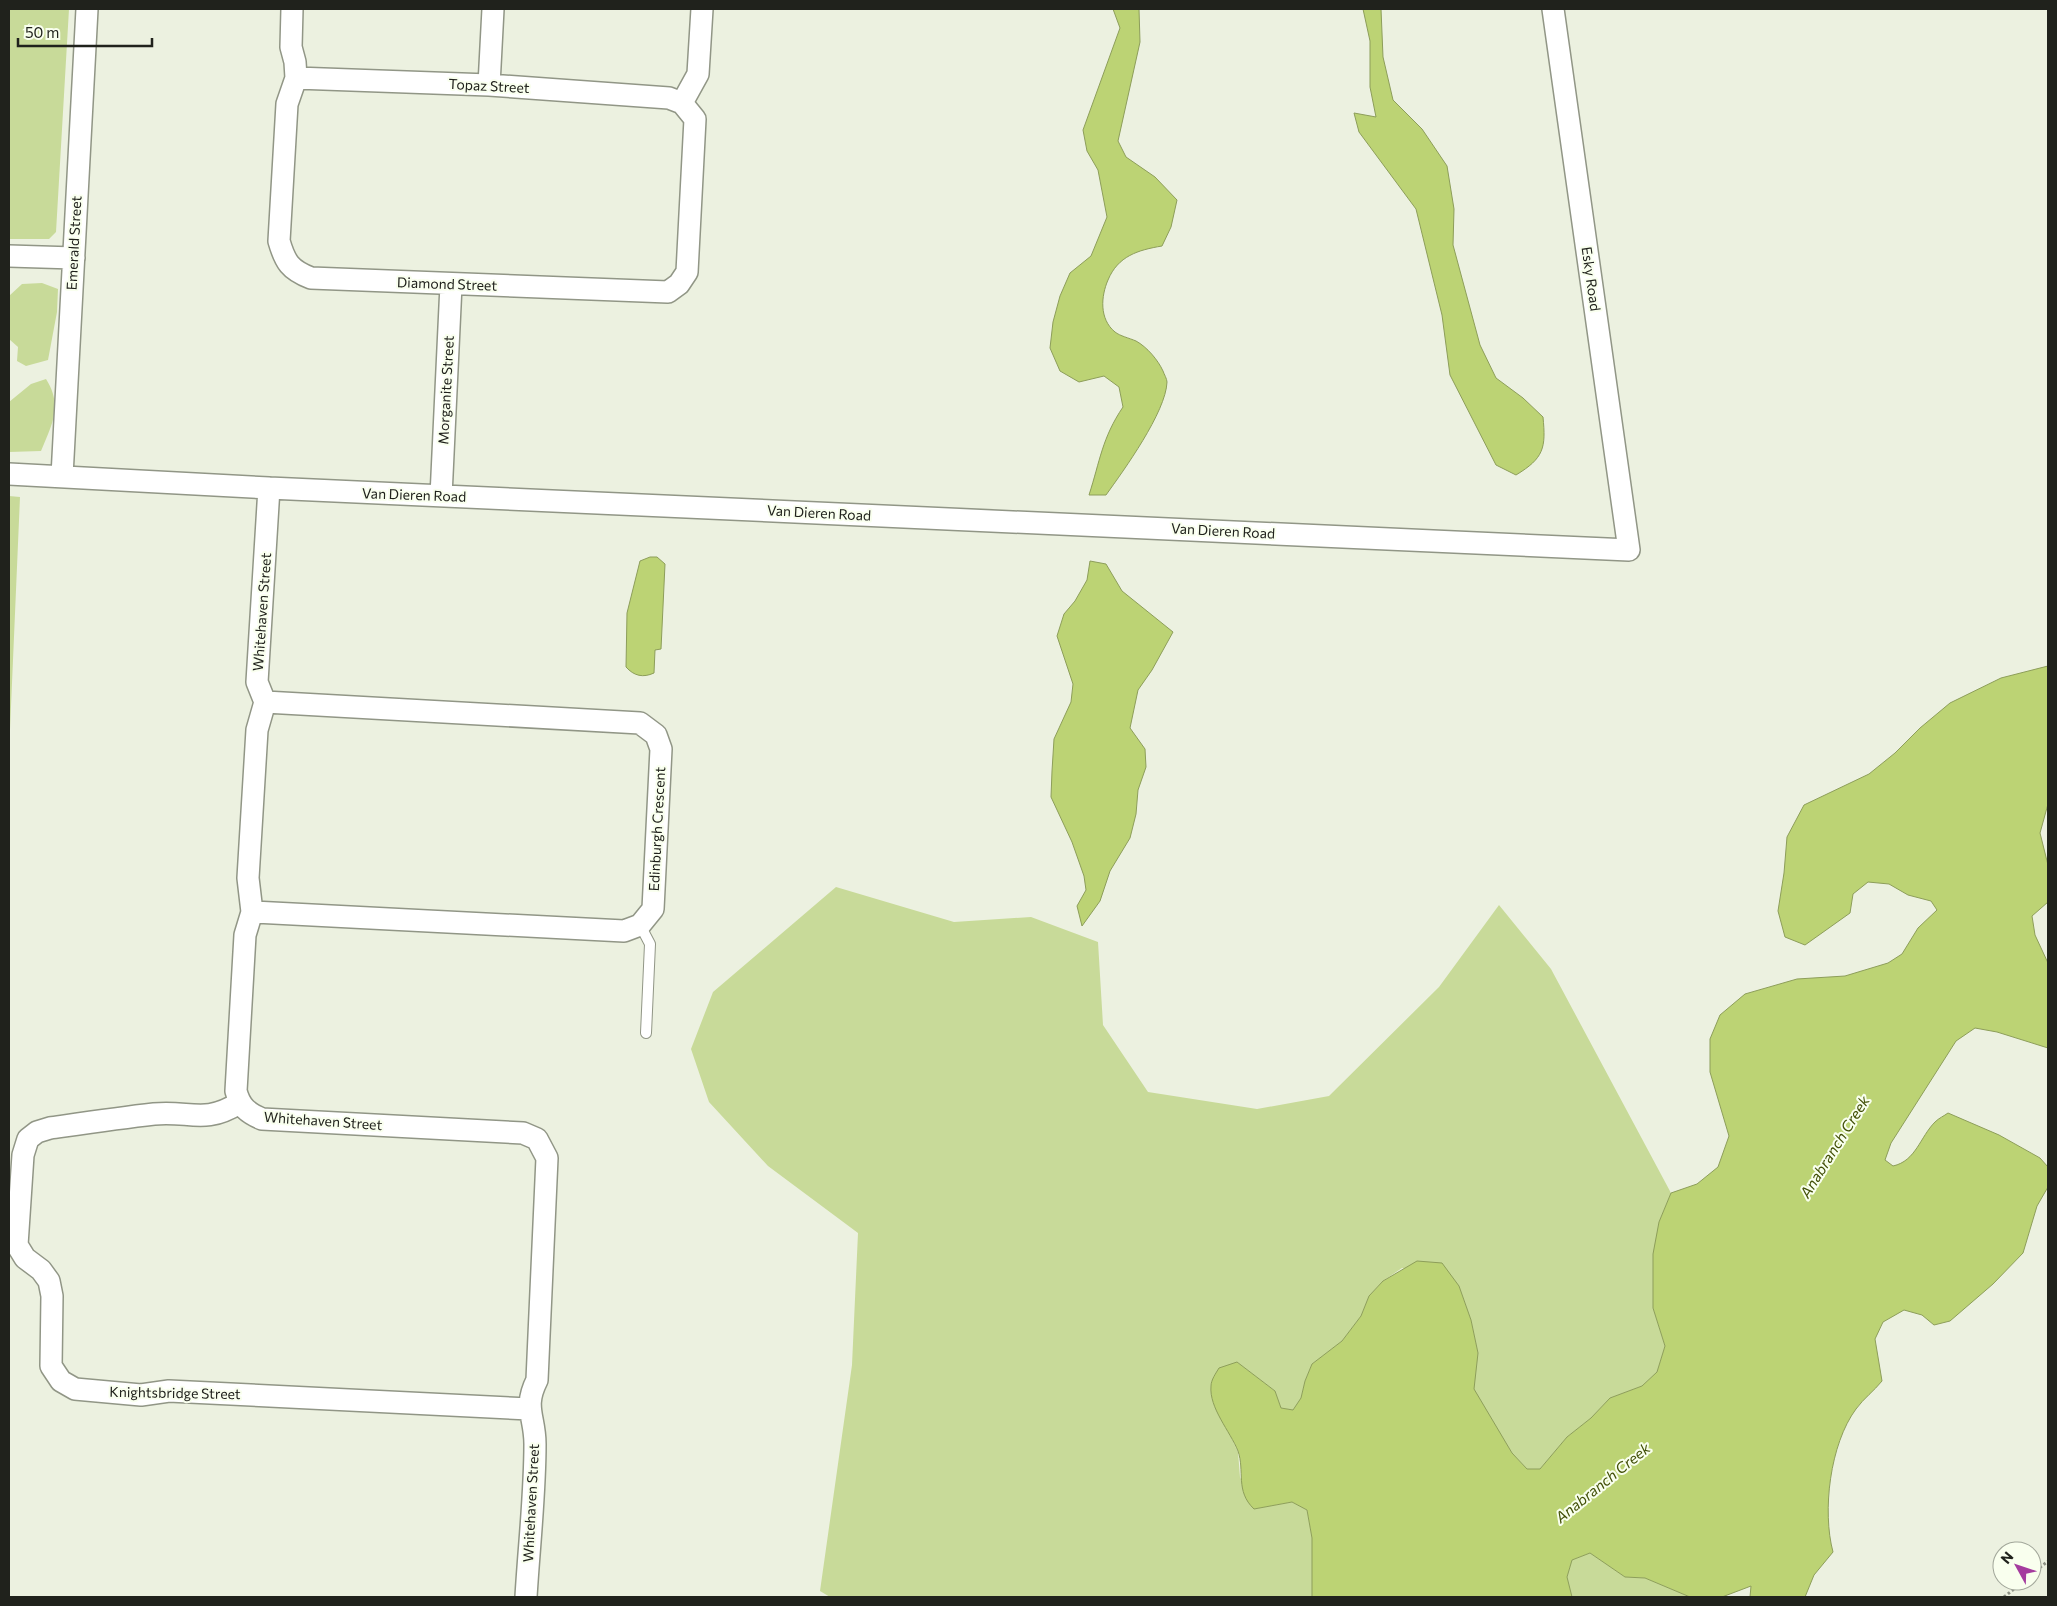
<svg xmlns="http://www.w3.org/2000/svg" width="2057" height="1606" font-family="Commissioner,sans-serif">
<style>
.green{fill:#c8da99}
.water{fill:#bcd374;stroke:#8d9e5a}
.lines{fill:none;stroke-linecap:round;stroke-linejoin:round}
.lane-casing{stroke:#919686;stroke-width:12}
.street-casing{stroke:#919686;stroke-width:24}
.path{stroke:#8c9084;stroke-width:3;stroke-dasharray:2.5 2.5;stroke-linecap:butt}
.lane{stroke:#fff;stroke-width:10}
.street{stroke:#fff;stroke-width:21}
.labels{text-anchor:middle;stroke-width:4;stroke-linejoin:round;paint-order:stroke}
.street-label{font-size:14px;fill:#20221c;stroke:#f9ffee}
.water-label{font-size:15px;font-style:italic;fill:#414f06;stroke:#f9ffee}
</style>
<rect width="100%" height="100%" fill="#ecf1e0"/>
<path class="green" d="M9,9H69L56,232L49,239H9Z
M42,283L58,289L57,312L48,360L26,366L17,361L18,347L9,339V296L22,284Z
M46,379C63,406 52,424 41,451L9,452V402L31,384Z
M9,496L20,497L9,753Z
M836,887L954,922L1031,917L1098,942L1103,1025L1148,1092L1257,1109L1329,1096L1439,987L1499,905L1551,969L1671,1193L1659,1222L1653,1308L1665,1346L1657,1372L1642,1386L1610,1398L1591,1418L1567,1437L1540,1469H1527L1512,1453L1473,1389L1478,1353L1471,1320L1459,1286L1402,1268L1383,1281L1369,1296L1361,1316L1342,1341L1312,1364L1305,1381L1301,1398L1293,1410L1281,1408L1275,1391L1237,1362L1211,1385L1214,1401L1238,1452L1240,1477L1254,1509L1292,1502L1307,1510L1312,1538V1597H830L820,1591L852,1365L858,1233L768,1166L709,1102L691,1049L713,992Z
M1590,1553L1625,1577L1645,1578L1690,1597H1572L1567,1577L1572,1560Z"/>
<path class="water" d="M1113,9H1139L1140,42L1118,141L1126,157L1155,177L1177,200L1171,227L1162,246C1138,250 1118,256 1108,280C1101,296 1099,319 1115,332C1120,336 1129,338 1136,341C1147,347 1158,360 1163,371C1164,374 1167,379 1167,382C1166,412 1124,470 1106,495H1089C1100,461 1102,438 1123,407L1119,387L1104,376L1079,382L1060,371L1050,348L1053,322L1060,296L1070,273L1091,256L1107,217L1098,170L1087,151L1083,130L1120,28Z
M1363,9H1381L1383,57L1393,100L1422,129L1447,166L1454,209L1453,245L1480,345L1496,378L1523,398L1543,417C1546,448 1544,458 1516,475L1496,465L1450,375L1442,315L1416,209L1359,132L1354,113L1376,117L1370,87V41Z
M650,557H657L665,564L661,649L655,650L654,673C643,678 634,676 626,667L627,613L640,561Z
M1090,561L1106,564L1122,591L1173,632L1152,670L1138,690L1130,728L1145,749L1146,767L1138,790L1136,814L1130,838L1110,871L1100,901L1082,926L1077,906L1086,890L1084,876L1072,842L1051,797L1052,771L1054,739L1071,702L1073,684L1057,636L1064,614L1075,601L1087,580Z
M2048,666V804L2040,833L2048,865V902L2032,916L2035,935L2048,963V1048L1997,1032L1975,1028L1956,1041L1891,1143L1885,1160L1893,1166C1916,1161 1920,1137 1935,1122C1939,1118 1944,1116 1948,1113L1999,1135L2040,1158L2048,1167V1187L2037,1206L2023,1253L1993,1284L1950,1321L1934,1325L1922,1315L1904,1310L1883,1322L1875,1339L1882,1381C1874,1391 1864,1398 1856,1409C1830,1444 1822,1511 1833,1552L1814,1575L1805,1597H1750L1751,1586L1722,1597H1690L1645,1578L1625,1577L1590,1553L1572,1560L1567,1577L1572,1597H1312V1538L1307,1510L1292,1502L1254,1509C1235,1491 1245,1471 1238,1451C1230,1431 1209,1408 1211,1386C1211,1380 1216,1373 1219,1368L1237,1362L1275,1391L1281,1408L1293,1410L1301,1398L1305,1381L1312,1364L1342,1341L1361,1316L1369,1296L1383,1281L1417,1261L1442,1263L1459,1286L1471,1320L1478,1353L1474,1389L1512,1453L1527,1469H1540L1567,1437L1591,1418L1610,1398L1642,1386L1657,1372L1665,1346L1653,1308V1254L1659,1222L1671,1193L1697,1184L1718,1167L1729,1136L1710,1072V1039L1720,1015L1745,994L1797,979L1845,976L1888,963L1902,954L1918,928L1937,910L1931,901L1908,895L1889,884L1868,882L1853,894L1850,913L1805,945L1785,937L1778,911L1784,873L1787,837L1804,805L1869,774L1895,753L1920,728L1950,703L2001,678Z"/>
<g class="lines">
<g class="lane-casing">
<path id="lane" d="M640,925L650,944L646,1033"/>
</g>
<g class="street-casing">
<path id="street" d="M292,9L291,47L295,62L296,78L287,104L279,241C285,262 290,270 311,278L668,292L679,284L687,272L695,119L682,103
M296,78L489,85L669,98L682,103
M489,85L493,9
M682,103L698,74L702,9
M9,256L74,258
M9,474L269,488L1629,550L1553,9
M62,476L87,9
M269,488L257,682L265,702L257,730L248,878L252,912L245,935L236,1091C240,1107 248,1113 262,1119L523,1133L537,1139L547,1158L537,1380C523,1408 535,1416 535,1444C535,1495 529,1546 526,1597
M441,496L451,285
M252,912L624,931L640,925L653,909L661,749L656,735L640,723L265,702
M239,1103C204,1125 189,1110 154,1114C119,1118 85,1123 50,1128L37,1132L28,1139L23,1155L17,1245L25,1258L41,1270L49,1281L52,1296L51,1366L61,1381L75,1389L141,1395L169,1391L529,1409"/>
</g>
<path class="path" d="M2032,1574L2048,1561
M2004,1597L2024,1581"/>
<use href="#lane" class="lane"/>
<use href="#street" class="street"/>
</g>
<g class="labels">
<g class="street-label">
<text transform="translate(489 86) rotate(3)" y="5">Topaz Street</text>
<text transform="translate(74 243) rotate(-87)" y="5">Emerald Street</text>
<text transform="translate(1591 279) rotate(82)" y="5">Esky Road</text>
<text transform="translate(447 284) rotate(2)" y="5">Diamond Street</text>
<text transform="translate(446 390) rotate(-87)" y="5">Morganite Street</text>
<text transform="translate(414 495) rotate(2)" y="5">Van Dieren Road</text>
<text transform="translate(819 513) rotate(3)" y="5">Van Dieren Road</text>
<text transform="translate(1223 531) rotate(3)" y="5">Van Dieren Road</text>
<text transform="translate(262 612) rotate(-86)" y="5">Whitehaven Street</text>
<text transform="translate(657 829) rotate(-87)" y="5">Edinburgh Crescent</text>
<text transform="translate(323 1121) rotate(4)" y="5">Whitehaven Street</text>
<text transform="translate(175 1393) rotate(1)" y="5">Knightsbridge Street</text>
<text transform="translate(531 1503) rotate(-87)" y="5">Whitehaven Street</text>
</g>
<g class="water-label">
<text transform="translate(1835 1147) rotate(-58)" y="5">Anabranch Creek</text>
<text transform="translate(1603 1483) rotate(-39)" y="5">Anabranch Creek</text>
</g>
</g>
<rect width="2057" height="1606" fill="none" stroke="#20221c" stroke-width="20"/>
<g transform="translate(2017 1566) rotate(310)"><circle r="24" fill="#f9ffee" stroke="#a2a79a"/>
<path d="M0-4L9 19L0 12L-9 19Z" fill="#a53c9e"/>
<text y="-8" font-size="14" font-weight="bold" text-anchor="middle" fill="#20221c">N</text>
</g>
<path d="M18 38v8h134v-8" fill="none" stroke="#20221c" stroke-width="2.5"/>
<text x="25" y="38" font-size="15" fill="#20221c" stroke="#f9ffee" stroke-width="4" paint-order="stroke">50 m</text>
</svg>
